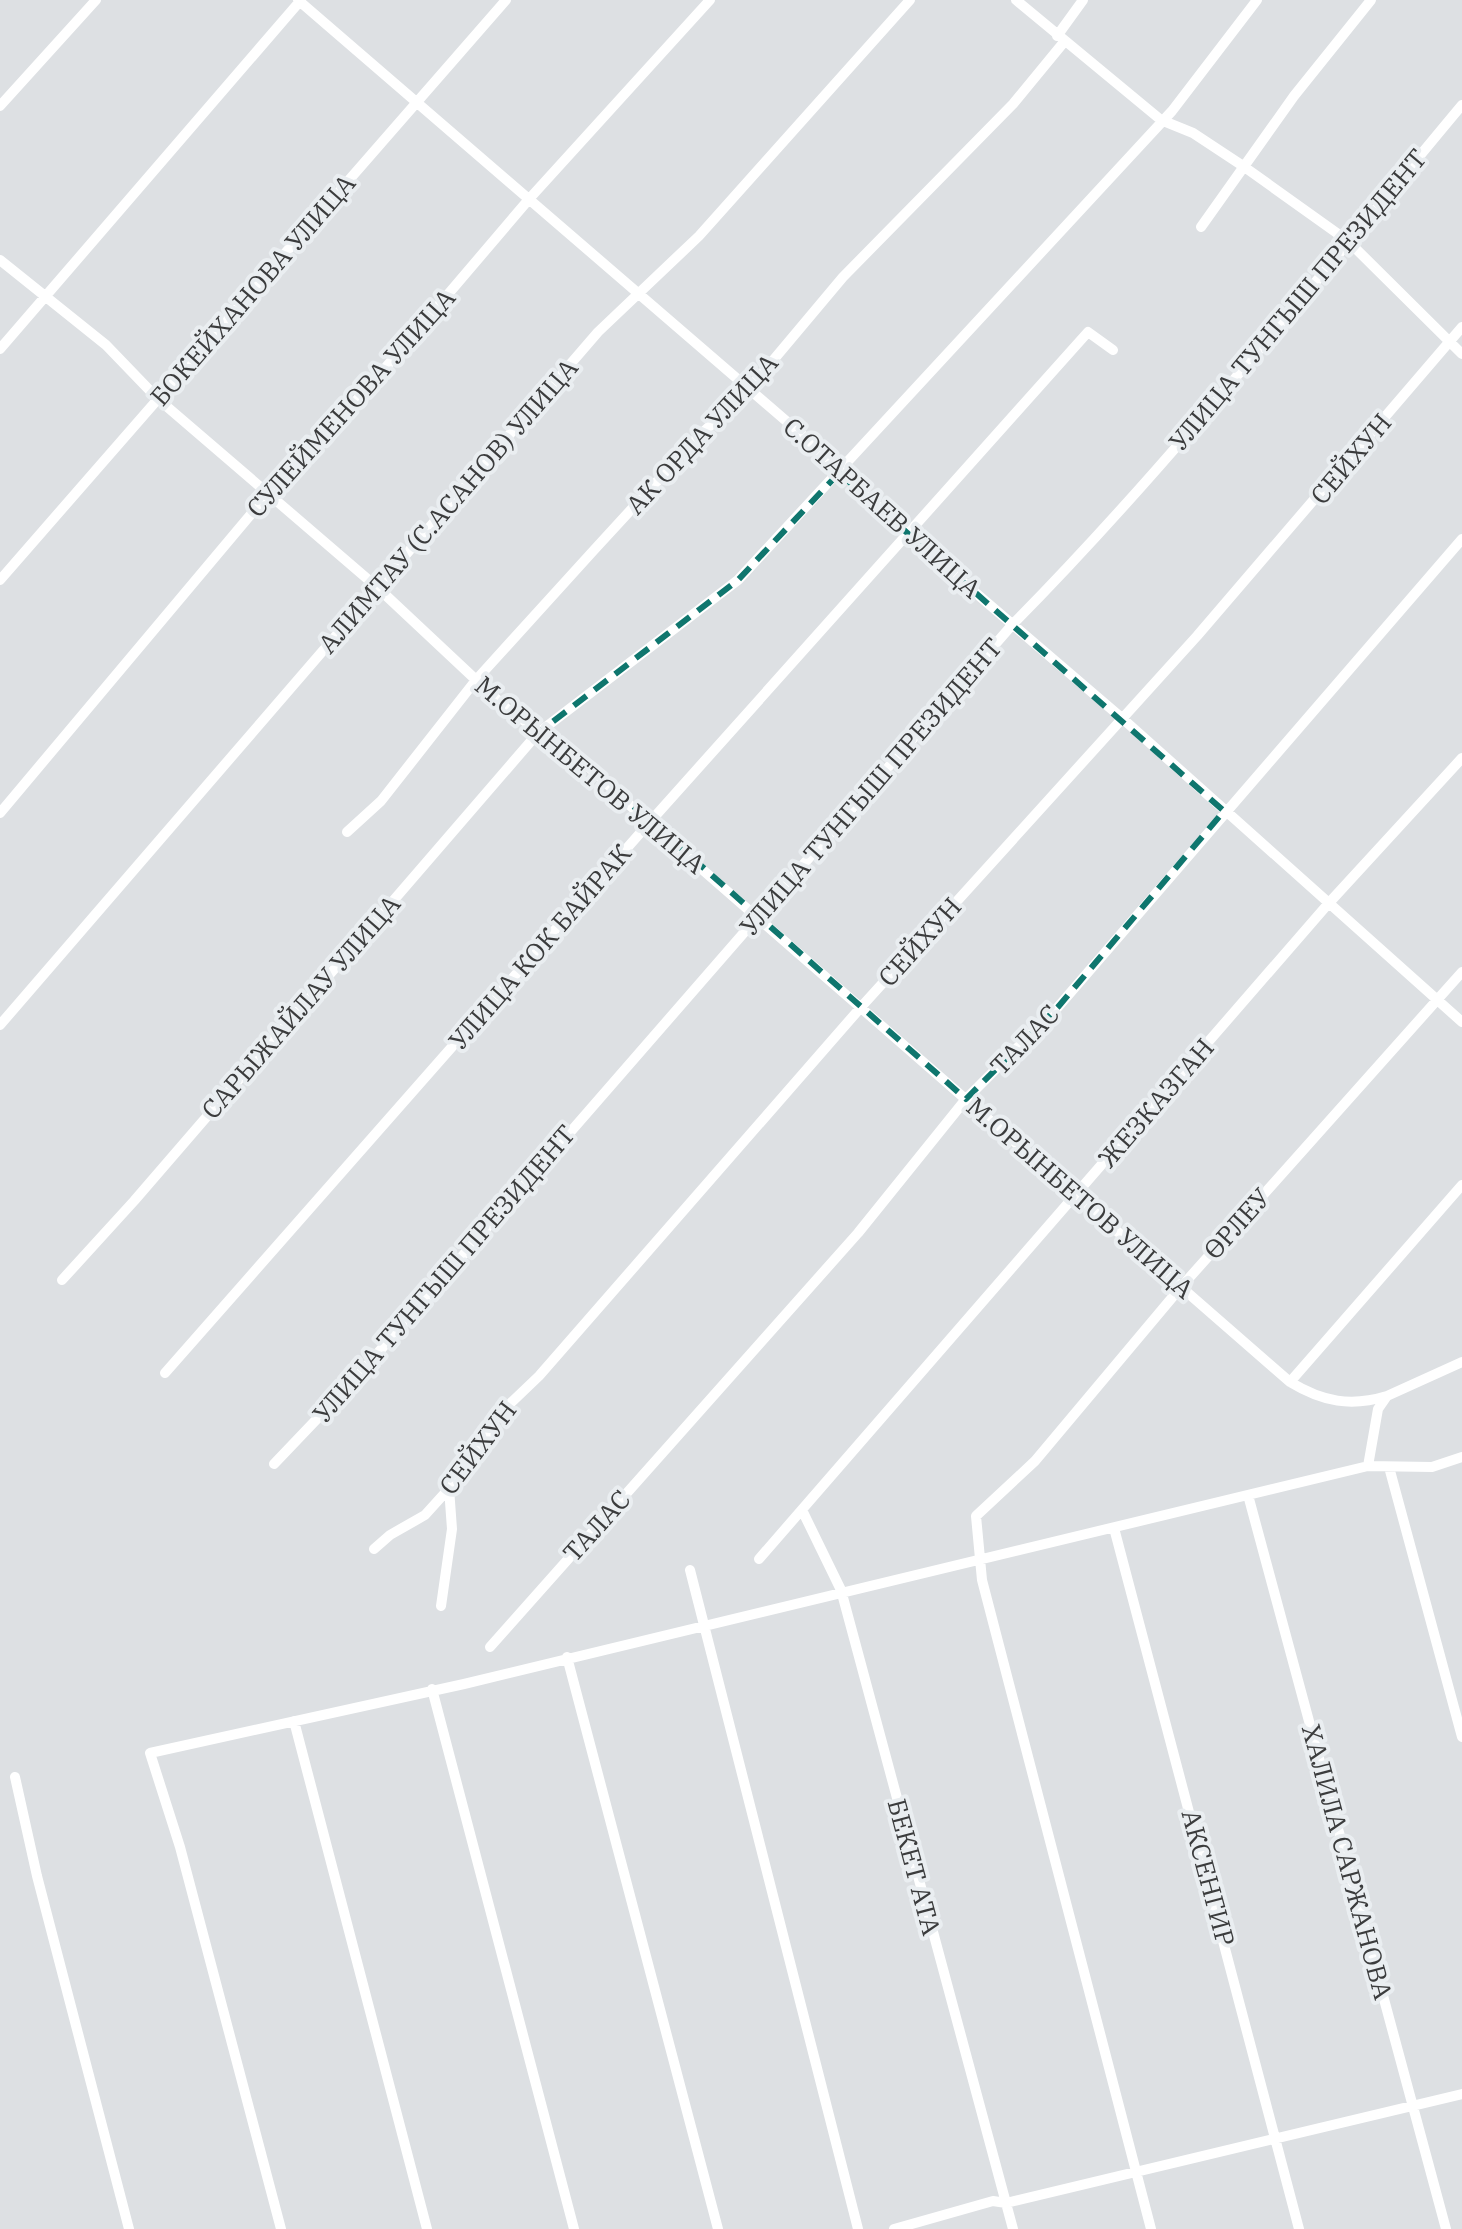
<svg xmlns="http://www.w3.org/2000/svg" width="1462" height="2229" font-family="'IBM Plex Serif',serif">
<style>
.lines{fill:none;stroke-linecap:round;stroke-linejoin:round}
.minor{stroke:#fff;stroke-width:10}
.marked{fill:none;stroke:#0f766e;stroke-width:6;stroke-dasharray:16 10;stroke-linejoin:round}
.labels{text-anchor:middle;stroke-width:8;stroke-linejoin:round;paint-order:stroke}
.street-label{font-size:26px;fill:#3b3c3d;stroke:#eaeef1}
</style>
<rect width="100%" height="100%" fill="#dde0e3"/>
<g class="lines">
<path class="minor" d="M298,0L799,432L907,534L1123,719L1462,1022
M1016,0L1161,120L1193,133L1243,166L1348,241L1462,354
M1057,36L1083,0
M0,106L96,0
M1201,227L1294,96L1371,0
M0,260L106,345L158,399L378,588L506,708L589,767L649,823L1290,1382C1323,1402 1351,1407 1387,1396
M0,349L301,0
M0,580L506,0
M0,813L268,494L369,387L530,198L710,0
M347,832L381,801L476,680L594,550L696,439L749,389L843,277L1013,104L1064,42
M0,1025L598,332L699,236L910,0
M62,1280L134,1201L538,733L738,580L1172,111L1257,0
M165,1373L649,823L1088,332L1113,350
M1290,1382L1462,1185
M274,1464L356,1378L1012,625C1173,462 1315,281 1462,105
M1368,1466L1378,1409L1387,1396L1462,1362
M1389,1467L1462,1737
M1248,1495L1446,2229
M802,1510L841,1590L1013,2229
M1114,1528L1299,2229
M374,1549L390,1535L425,1515L472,1463L496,1417L539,1376L862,1006L1197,636L1462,327
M759,1559L1328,904L1462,758
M690,1570L858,2229
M441,1606L452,1529L449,1488
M490,1647L858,1233L966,1099L1058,1007L1462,539
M567,1657L718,2229
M432,1689L574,2229
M294,1721L427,2229
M15,1777L37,1876L129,2229
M281,2229L180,1847L150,1753L464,1684L1368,1466L1432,1467L1462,1457
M894,2229L993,2201L1006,2203L1462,2094
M1151,2229L982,1580L976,1516L1035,1461L1181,1287L1462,972"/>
</g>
<path class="marked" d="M839,473L1224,811L1058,1007L966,1099L589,767L538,733L738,580Z"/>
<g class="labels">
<g class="street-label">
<text transform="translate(253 290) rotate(-49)" y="9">БОКЕЙХАНОВА УЛИЦА</text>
<text transform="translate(1298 300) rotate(-50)" y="9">УЛИЦА ТУНГЫШ ПРЕЗИДЕНТ</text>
<text transform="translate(351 403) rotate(-48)" y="9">СУЛЕЙМЕНОВА УЛИЦА</text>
<text transform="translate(702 434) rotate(-47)" y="9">АК ОРДА УЛИЦА</text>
<text transform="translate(1351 459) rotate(-50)" y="9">СЕЙХУН</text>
<text transform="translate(448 506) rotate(-49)" y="9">АЛИМТАУ (С.АСАНОВ) УЛИЦА</text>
<text transform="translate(882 508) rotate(42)" y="9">С.ОТАРБАЕВ УЛИЦА</text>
<text transform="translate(590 775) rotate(40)" y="9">М.ОРЫНБЕТОВ УЛИЦА</text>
<text transform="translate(871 787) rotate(-49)" y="9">УЛИЦА ТУНГЫШ ПРЕЗИДЕНТ</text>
<text transform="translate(920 942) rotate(-48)" y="9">СЕЙХУН</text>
<text transform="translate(540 947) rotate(-49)" y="9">УЛИЦА КОК БАЙРАК</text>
<text transform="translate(301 1007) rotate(-49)" y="9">САРЫЖАЙЛАУ УЛИЦА</text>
<text transform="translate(1025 1040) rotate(-46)" y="9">ТАЛАС</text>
<text transform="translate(1156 1103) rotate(-49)" y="9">ЖЕЗКАЗГАН</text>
<text transform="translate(1080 1198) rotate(41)" y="9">М.ОРЫНБЕТОВ УЛИЦА</text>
<text transform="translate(1237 1224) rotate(-48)" y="9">ӨРЛЕУ</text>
<text transform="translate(444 1274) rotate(-49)" y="9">УЛИЦА ТУНГЫШ ПРЕЗИДЕНТ</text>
<text transform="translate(478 1448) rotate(-53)" y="9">СЕЙХУН</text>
<text transform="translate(597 1526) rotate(-48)" y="9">ТАЛАС</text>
<text transform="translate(1347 1862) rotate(75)" y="9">ХАЛИЛА САРЖАНОВА</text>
<text transform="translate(914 1867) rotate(75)" y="9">БЕКЕТ АТА</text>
<text transform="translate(1208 1878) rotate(75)" y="9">АКСЕНГИР</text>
</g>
</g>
</svg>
